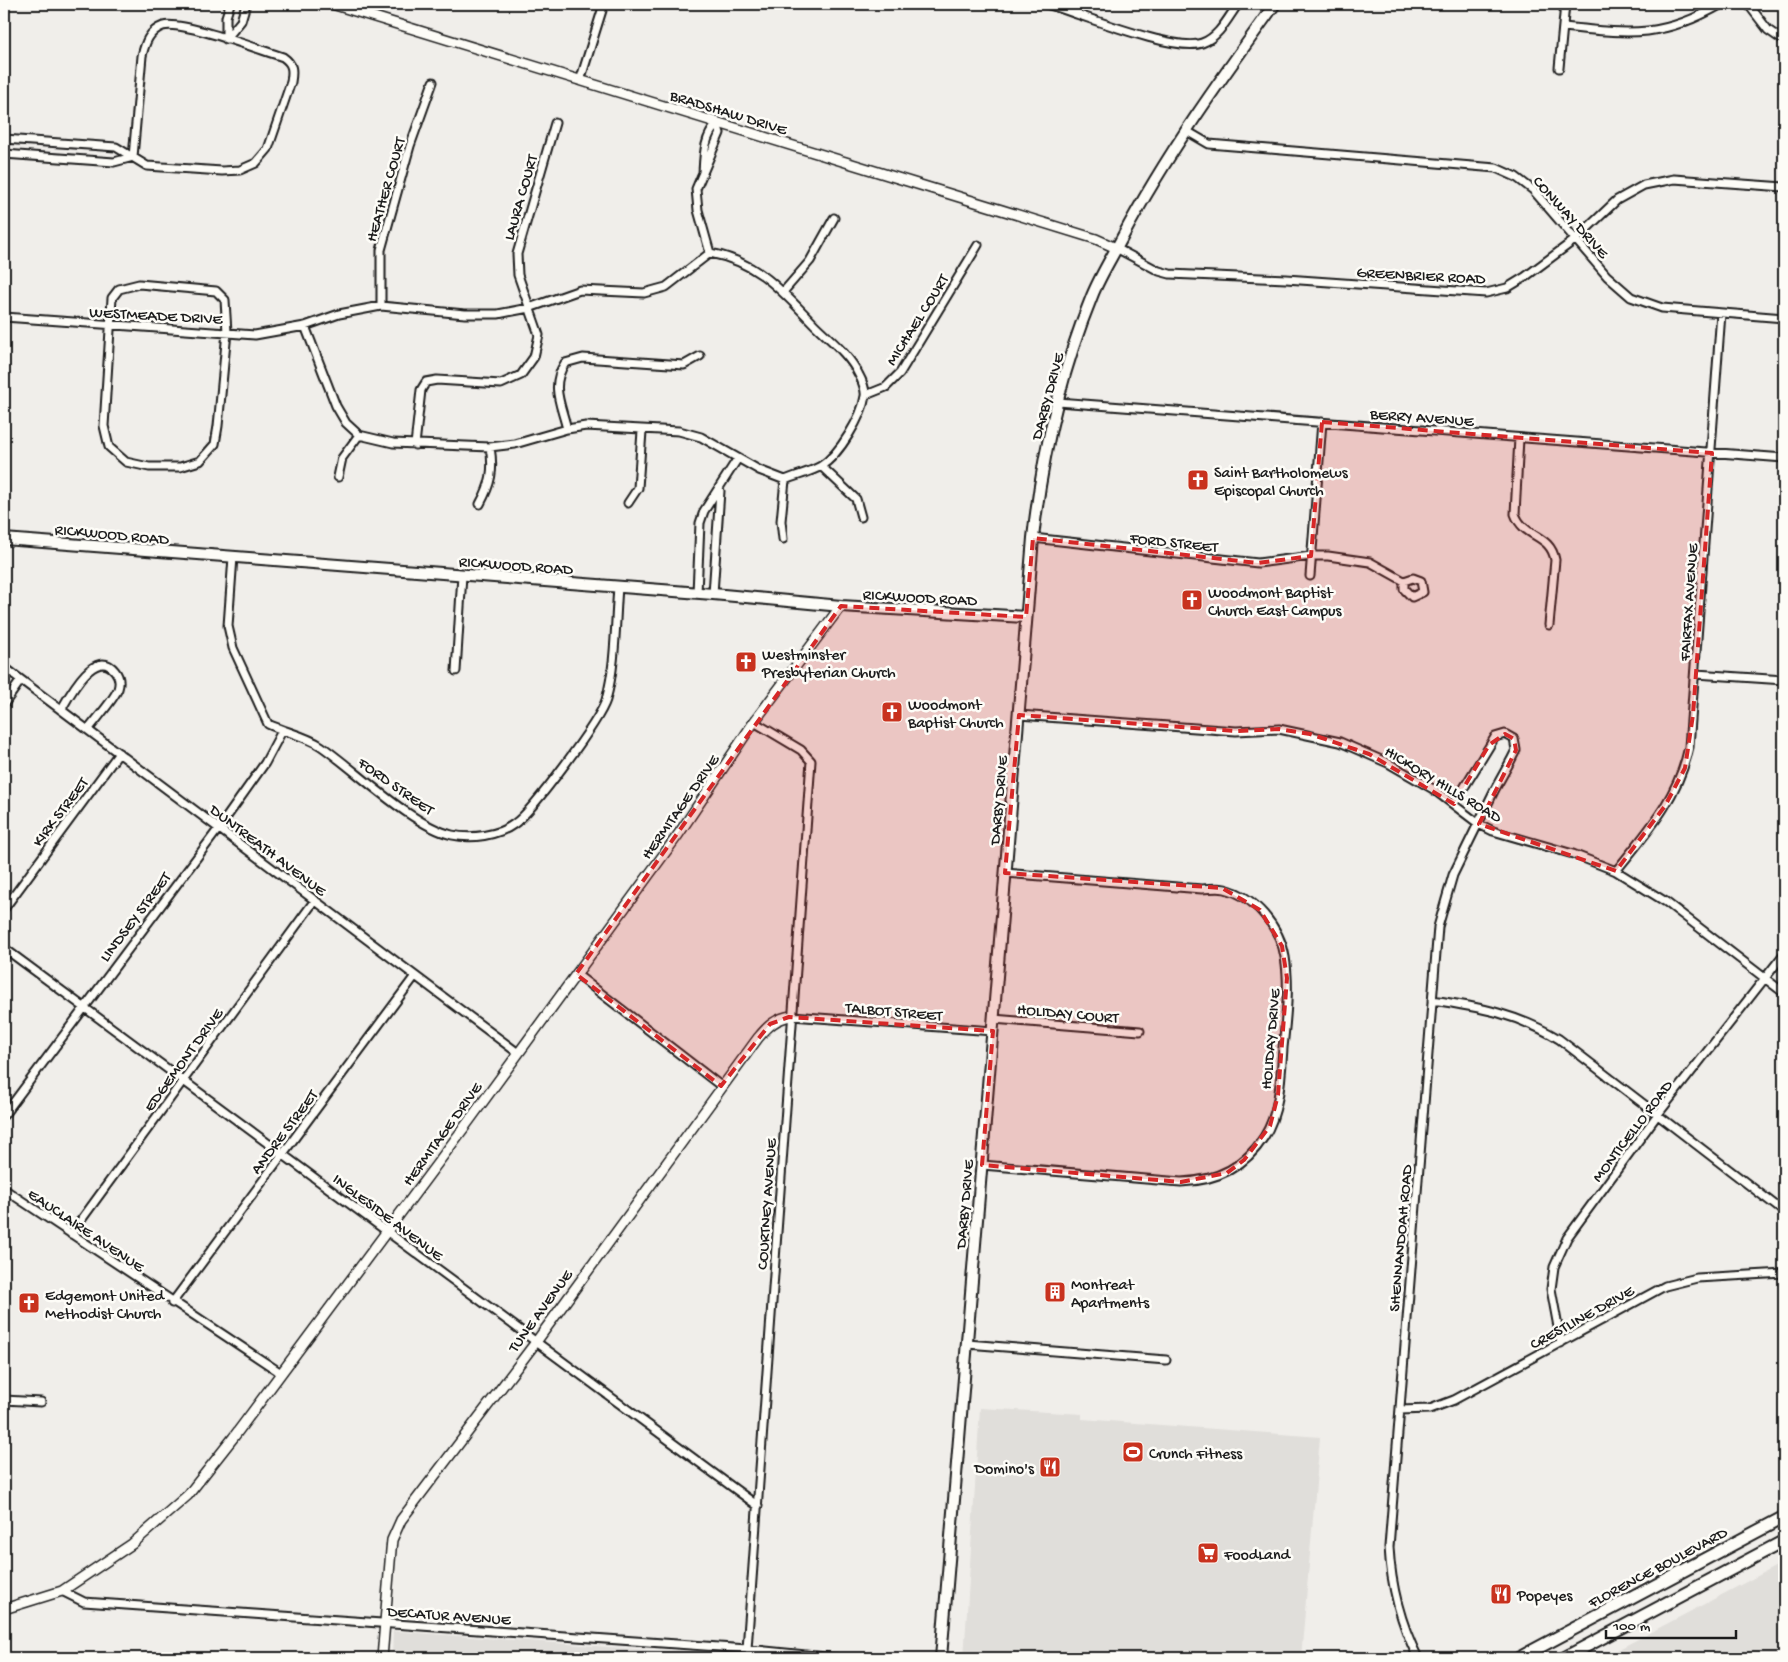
<svg xmlns="http://www.w3.org/2000/svg" width="1788" height="1662" font-family="'Gochi Hand',sans-serif">
<style>
.built{fill:#e0deda}
.lines{fill:none;stroke-linecap:round;stroke-linejoin:round}
.minor-casing{stroke:#1c1c1c;stroke-width:11}
.tertiary-casing{stroke:#1c1c1c;stroke-width:12}
.secondary-casing{stroke:#1c1c1c;stroke-width:14}
.trunk-casing{stroke:#1c1c1c;stroke-width:15}
.minor{stroke:#fdfcf7;stroke-width:7}
.tertiary{stroke:#fdfcf7;stroke-width:9}
.secondary{stroke:#fdfcf7;stroke-width:10}
.trunk{stroke:#fdfcf7;stroke-width:11}
.marked{fill:#d62828;fill-opacity:0.2;stroke:#d62828;stroke-width:4;stroke-dasharray:10 6;stroke-linejoin:round}
.labels{text-anchor:middle;stroke-width:5;stroke-linejoin:round;paint-order:stroke}
.street-label{font-size:16px;fill:#1c1c1c;stroke:#fdfcf7}
.poi-label{font-size:16px;fill:#1c1c1c;stroke:#fdfcf7;text-anchor:start}
</style>
<rect width="100%" height="100%" fill="#f0eeea"/>
<filter id="ink" filterUnits="userSpaceOnUse"><feTurbulence type="fractalNoise" baseFrequency=".02" numOctaves="2"/><feDisplacementMap in="SourceGraphic" scale="10" xChannelSelector="R" yChannelSelector="G"/><feConvolveMatrix kernelMatrix="1 2 1 2 8 2 1 2 1" color-interpolation-filters="sRGB"/></filter>
<g filter="url(#ink)">
<path class="built" d="M980,1408L1082,1414V1419L1320,1437L1301,1658H964Z
M1784,1562V1658H1602Z
M393,1631L756,1658H392Z"/>
<g class="lines">
<g class="minor-casing">
<path id="minor" d="M1046,4C1078,13 1175,53 1202,43C1219,37 1228,18 1238,4
M1748,4L1768,30L1784,41
M1077,13L1079,4
M1563,27C1630,34 1661,39 1722,4
M226,39L241,21L246,4
M226,39V17L230,4
M1559,68L1565,4
M580,81L604,4
M1185,130L1209,144L1496,168L1516,177L1533,190L1607,276L1631,297L1662,308L1784,318
M4,139L116,147L147,166L222,171L240,170L256,163L268,149L291,82C293,70 293,64 283,57C260,50 181,20 163,26C149,31 145,43 142,56L133,157
M4,154L114,162L133,157
M703,173C704,155 704,137 717,124L720,133L696,189L698,210L710,253
M1116,248L1159,271L1170,274L1286,279L1486,293L1507,288L1525,277L1576,239L1617,200L1644,185L1674,179L1784,187
M139,284L216,291L225,300L227,332L218,426L215,444L200,461L180,467H149L126,462L109,447L104,426L112,298L119,289Z
M784,291L810,261L834,218
M381,306V250L410,146L433,82
M4,317L255,335L305,326L339,314L381,306L465,314H498L529,308L580,290L644,293L666,287L710,253C758,262 781,290 814,324C830,340 849,354 859,375C862,380 866,391 865,396C862,417 839,455 821,466C811,472 797,475 785,480L759,470L701,437L679,431L586,426L567,429L515,444L490,447L393,443L359,435L346,423L336,406L305,326
M866,395L886,387L900,373L978,245
M1058,402L1784,458
M567,429C561,404 550,386 565,363L583,358L684,365L700,356
M1519,438L1515,514C1524,539 1550,533 1555,560L1549,625
M415,445L421,390L426,382L437,380L501,384L521,375L534,357L539,335L518,275L517,254L555,123
M821,466L856,499L861,517
M338,477L342,458L359,435
M628,503L638,488L642,431
M480,504C491,484 494,470 490,447
M1033,538L1258,563L1311,556H1328L1370,562L1404,581
M783,539L781,521L785,480
M233,557L228,626L233,648L268,724C285,732 306,736 321,746C356,770 412,826 452,835C471,839 498,836 514,824C532,812 600,720 606,700C616,664 615,624 618,587
M1310,576L1322,422
M1413,578L1421,581L1423,592L1412,597L1404,589V581Z
M697,593L700,523L704,511L738,458
M713,594L720,491
M4,667L518,1053
M456,671L462,575
M1696,674L1784,680
M4,704L21,680
M61,710C69,696 95,646 115,671C119,676 120,683 118,689C113,701 96,719 88,730
M1019,715L1236,731L1279,729L1340,742L1388,763L1433,789L1479,824L1493,831L1573,854L1616,871L1666,902L1784,993
M1616,871C1648,831 1678,798 1689,747L1721,313
M4,909L119,753
M4,948L758,1506
M576,974L721,1086
M1432,1000C1480,1007 1517,1014 1559,1039L1784,1212
M792,1016L993,1031
M993,1019L1140,1031
M4,1115L219,828L265,763L282,731
M982,1165L1181,1182C1216,1181 1245,1167 1264,1137C1280,1112 1281,1077 1283,1048C1286,1018 1290,987 1285,957C1280,927 1254,896 1225,889C1217,887 1209,889 1202,889L1005,873
M4,1189L281,1373
M71,1234L315,900
M172,1303L415,976
M1561,1343L1551,1289L1554,1267L1567,1238L1658,1114L1784,954
M967,1344L1166,1360
M4,1400L41,1402
M1400,1410L1430,1409L1454,1400L1665,1286L1697,1278L1784,1273
M62,1591L84,1602L747,1649L836,1658
M747,1649L811,761L801,750L754,722
M1418,1658C1401,1624 1391,1585 1389,1547L1438,927L1453,875L1495,789L1511,760L1516,750L1514,739L1505,734L1495,737L1454,804"/>
</g>
<g class="tertiary-casing">
<path id="tertiary" d="M332,4L1096,239L1116,248
M4,1609L62,1591L132,1544L188,1495L233,1438L466,1125L678,835L754,722L841,606
M382,1658L391,1550L392,1540L401,1520L536,1342L758,1038C768,1026 776,1018 792,1016"/>
</g>
<g class="secondary-casing">
<path id="secondary" d="M4,539L713,594L841,606L1026,617
M941,1658L1033,538C1042,456 1061,372 1092,296C1100,276 1112,257 1122,238C1166,155 1220,80 1275,4"/>
</g>
<g class="trunk-casing">
<path id="trunk" d="M1519,1658L1784,1517
M1564,1658L1784,1541"/>
</g>
<use href="#minor" class="minor"/>
<use href="#tertiary" class="tertiary"/>
<use href="#secondary" class="secondary"/>
<use href="#trunk" class="trunk"/>
</g>
</g>
<path class="marked" d="M1322,422L1712,453L1693,715L1685,768L1665,806L1616,871L1479,824L1516,750L1514,739L1505,734L1489,745L1454,804L1369,754L1310,734L1279,729L1236,731L1019,715L1005,873L1222,888L1260,910L1282,946L1287,978L1278,1095L1270,1126L1244,1160L1227,1173L1181,1182L982,1165L993,1031L789,1017L770,1024L721,1086L576,974L841,606L1026,617L1033,538L1258,563L1311,556Z"/>
<defs>
<g id="church-square" transform="scale(1.125)"><rect x="-9" y="-9" width="18" height="18" rx="4" fill="#c8321e" stroke="#fdfcf7"/><path d="M-1.2-6h2.4v3.5h3.3v2.4h-3.3V6h-2.4V-.1h-3.3v-2.4h3.3Z" fill="#fff"/></g>
<g id="building-square" transform="scale(1.125)"><rect x="-9" y="-9" width="18" height="18" rx="4" fill="#c8321e" stroke="#fdfcf7"/><path d="M-4-6H4V6H1V3H-1V6H-4ZM-2.5-4.3h1.7v1.8h-1.7ZM.8-4.3h1.7v1.8H.8ZM-2.5-1h1.7V.8h-1.7ZM.8-1h1.7V.8H.8Z" fill="#fff"/></g>
<g id="stadium-square" transform="scale(1.125)"><rect x="-9" y="-9" width="18" height="18" rx="4" fill="#c8321e" stroke="#fdfcf7"/><path d="M0-5a6.5 5 0 1 0 0 10a6.5 5 0 1 0 0-10ZM-3.5-1.8h7v3.6h-7Z" fill="#fff"/></g>
<g id="restaurant-square" transform="scale(1.125)"><rect x="-9" y="-9" width="18" height="18" rx="4" fill="#c8321e" stroke="#fdfcf7"/><path d="M-5-6h1v4h1v-4h1v4h1v-4h1v5L-1.5 .5V6h-2V.5L-5-1ZM5-6V6H3V1.5H1.5Q1.5-4 5-6Z" fill="#fff"/></g>
<g id="supermarket-square" transform="scale(1.125)"><rect x="-9" y="-9" width="18" height="18" rx="4" fill="#c8321e" stroke="#fdfcf7"/><path d="M-6-5.5h2.5l.6 2H6L4.5 2H-2.5L-4.4-4H-6ZM-1.5 3.2a1.3 1.3 0 1 0 .1 0ZM3 3.2a1.3 1.3 0 1 0 .1 0Z" fill="#fff"/></g>
</defs>
<g fill-rule="evenodd">
<use href="#church-square" x="1198" y="480"/>
<use href="#church-square" x="1192" y="600"/>
<use href="#church-square" x="746" y="662"/>
<use href="#church-square" x="892" y="712"/>
<use href="#building-square" x="1055" y="1292"/>
<use href="#church-square" x="29" y="1303"/>
<use href="#stadium-square" x="1133" y="1452"/>
<use href="#restaurant-square" x="1050" y="1467"/>
<use href="#supermarket-square" x="1208" y="1553"/>
<use href="#restaurant-square" x="1501" y="1594"/>
</g>
<g class="labels">
<g class="street-label">
<text transform="translate(729 111) rotate(17)" y="6">BRADSHAW DRIVE</text>
<text transform="translate(384 189) rotate(-74)" y="6">HEATHER COURT</text>
<text transform="translate(519 197) rotate(-74)" y="6">LAURA COURT</text>
<text transform="translate(1572 216) rotate(48)" y="6">CONWAY DRIVE</text>
<text transform="translate(1421 274) rotate(3)" y="6">GREENBRIER ROAD</text>
<text transform="translate(156 314) rotate(3)" y="6">WESTMEADE DRIVE</text>
<text transform="translate(916 319) rotate(-58)" y="6">MICHAEL COURT</text>
<text transform="translate(1046 396) rotate(-75)" y="6">DARBY DRIVE</text>
<text transform="translate(1422 416) rotate(4)" y="6">BERRY AVENUE</text>
<text transform="translate(112 533) rotate(5)" y="6">RICKWOOD ROAD</text>
<text transform="translate(1174 541) rotate(6)" y="6">FORD STREET</text>
<text transform="translate(516 564) rotate(4)" y="6">RICKWOOD ROAD</text>
<text transform="translate(920 596) rotate(3)" y="6">RICKWOOD ROAD</text>
<text transform="translate(1687 602) rotate(-86)" y="6">FAIRFAX AVENUE</text>
<text transform="translate(1444 783) rotate(31)" y="6">HICKORY HILLS ROAD</text>
<text transform="translate(397 785) rotate(35)" y="6">FORD STREET</text>
<text transform="translate(997 800) rotate(-85)" y="6">DARBY DRIVE</text>
<text transform="translate(679 806) rotate(-55)" y="6">HERMITAGE DRIVE</text>
<text transform="translate(59 811) rotate(-53)" y="6">KIRK STREET</text>
<text transform="translate(269 849) rotate(37)" y="6">DUNTREATH AVENUE</text>
<text transform="translate(134 916) rotate(-53)" y="6">LINDSEY STREET</text>
<text transform="translate(894 1010) rotate(5)" y="6">TALBOT STREET</text>
<text transform="translate(1068 1012) rotate(5)" y="6">HOLIDAY COURT</text>
<text transform="translate(1269 1039) rotate(-85)" y="6">HOLIDAY DRIVE</text>
<text transform="translate(182 1059) rotate(-54)" y="6">EDGEMONT DRIVE</text>
<text transform="translate(1631 1130) rotate(-53)" y="6">MONTICELLO ROAD</text>
<text transform="translate(283 1131) rotate(-53)" y="6">ANDRE STREET</text>
<text transform="translate(441 1133) rotate(-54)" y="6">HERMITAGE DRIVE</text>
<text transform="translate(765 1204) rotate(-86)" y="6">COURTNEY AVENUE</text>
<text transform="translate(963 1204) rotate(-85)" y="6">DARBY DRIVE</text>
<text transform="translate(389 1216) rotate(37)" y="6">INGLESIDE AVENUE</text>
<text transform="translate(87 1229) rotate(34)" y="6">EAUCLAIRE AVENUE</text>
<text transform="translate(1399 1238) rotate(-85)" y="6">SHENNANDOAH ROAD</text>
<text transform="translate(539 1310) rotate(-54)" y="6">TUNE AVENUE</text>
<text transform="translate(1581 1316) rotate(-29)" y="6">CRESTLINE DRIVE</text>
<text transform="translate(1657 1566) rotate(-28)" y="6">FLORENCE BOULEVARD</text>
<text transform="translate(449 1614) rotate(4)" y="6">DECATUR AVENUE</text>
</g>
<g class="poi-label">
<text x="1214" y="477">Saint Bartholomews<tspan x="1214" dy="18">Episcopal Church</tspan></text>
<text x="1208" y="597">Woodmont Baptist<tspan x="1208" dy="18">Church East Campus</tspan></text>
<text x="762" y="659">Westminster<tspan x="762" dy="18">Presbyterian Church</tspan></text>
<text x="908" y="709">Woodmont<tspan x="908" dy="18">Baptist Church</tspan></text>
<text x="1071" y="1289">Montreat<tspan x="1071" dy="18">Apartments</tspan></text>
<text x="45" y="1300">Edgemont United<tspan x="45" dy="18">Methodist Church</tspan></text>
<text x="1149" y="1458">Crunch Fitness</text>
<text x="1034" y="1473" text-anchor="end">Domino's</text>
<text x="1224" y="1559">FoodLand</text>
<text x="1517" y="1600">Popeyes</text>
</g>
</g>
<rect width="1788" height="1662" fill="none" stroke="#fdfcf7" stroke-width="20"/>
<rect x="10" y="10" width="1768" height="1642" fill="none" stroke="#1c1c1c" stroke-width="2" filter="url(#ink)"/>
<path d="M1606 1630v8h130v-8" fill="none" stroke="#1c1c1c" stroke-width="2.5"/>
<text x="1613" y="1630" font-size="15" fill="#1c1c1c" stroke="#fdfcf7" stroke-width="4" paint-order="stroke">100 m</text>
</svg>
